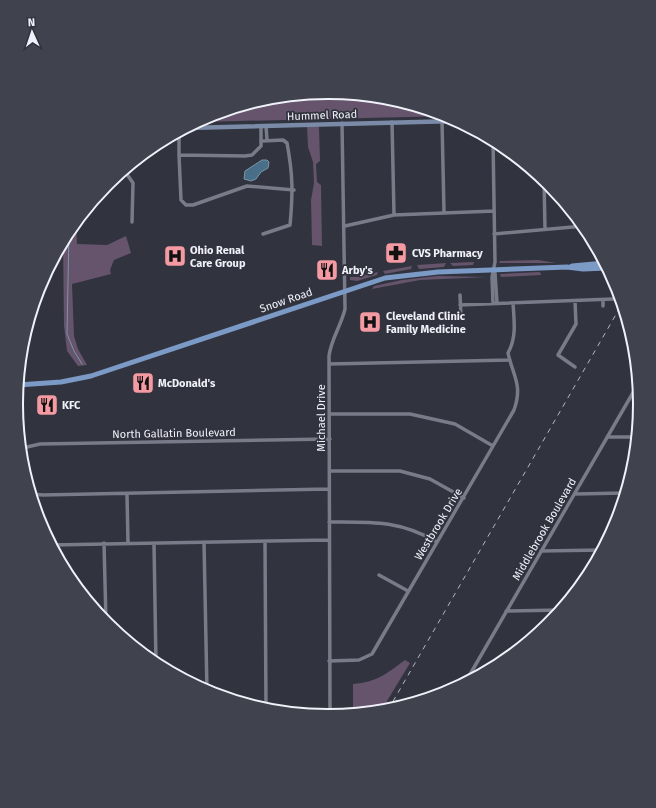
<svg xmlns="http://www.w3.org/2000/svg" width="656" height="808" font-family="'Fira Sans',sans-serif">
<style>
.green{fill:#65546c}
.water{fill:#486f87;stroke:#7a96a9}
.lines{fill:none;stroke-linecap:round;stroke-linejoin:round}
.stream{stroke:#7a96a9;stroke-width:1}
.street{stroke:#787b88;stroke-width:3.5}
.secondary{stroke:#7a8aa7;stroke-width:4.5}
.primary{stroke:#7c9ac6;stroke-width:5}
.rail{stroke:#b5b7c0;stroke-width:1;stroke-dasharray:5 5;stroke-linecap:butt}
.labels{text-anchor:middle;stroke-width:3.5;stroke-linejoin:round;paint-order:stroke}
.street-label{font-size:11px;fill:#f0f2f9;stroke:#31333f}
.poi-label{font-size:11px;font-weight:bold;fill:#f0f2f9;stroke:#31333f;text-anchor:start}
.rim{fill:none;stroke:#f0f2f9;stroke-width:2}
</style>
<rect width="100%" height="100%" fill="#31333f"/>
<path class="green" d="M328,92L389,98L448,116L197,122C238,100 284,96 328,92Z
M307,127H319L320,161L316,164L317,182L321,185L322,246L312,245L311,200L314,183L313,162L308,147Z
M76,221L77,244L107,245L126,236L131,253L114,260L110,270L111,274L72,284L74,336L78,349L87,365L78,366L67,351L64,326L63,240Z
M538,260L556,263H499L500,261Z
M474,262L473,265L453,266L450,263Z
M446,263L444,267L419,269L417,265Z
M412,266L411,269L385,274L383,271Z
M378,272L377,275L357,281L350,280V277H357Z
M540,272L541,275L501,277L500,274Z
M437,276L487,277L420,280L372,289L374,286L402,280Z
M405,660L410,663L381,711L353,714V684C377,682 386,674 405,660Z
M396,699L406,705L391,709Z"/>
<path class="water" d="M262,160H267L269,162L268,168L261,172L256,179L251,181L244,179L245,171Z"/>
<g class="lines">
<path class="stream" d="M69,230L67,334L74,351L82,364"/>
<path class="street" d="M442,121L444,212
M392,122L394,215
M261,126V146L252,155L245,156L179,155L181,200L186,205H193L247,186L294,190
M266,126L267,140
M179,138V155
M262,141L283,140L287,143C293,175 293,193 290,225L263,234
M124,170L133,183L132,222
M544,179L545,229
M345,226L394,215L494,211
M494,234L584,226
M495,273L497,303
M460,295L461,316
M603,300V306
M493,303L492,277L495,262L493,140
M460,305L613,299
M329,364L510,360
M575,367L558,355L576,324L575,301
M330,414H410L455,424L493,446
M607,437H637
M21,452L27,447L40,444L330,439
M329,471H400L430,479L464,498
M31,494L43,495L329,489
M127,494L128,543
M575,494L625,493
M329,522C371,522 399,520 437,542
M204,542L207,692
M265,542L266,710
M104,543L106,622
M154,544L156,664
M51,545L329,540
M541,551L602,550
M379,575L408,591
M506,611L561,610
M329,661L359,660L372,654L514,410C523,385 513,376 508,353C517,337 514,320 513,303
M470,674L484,673
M465,683L638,384
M330,716L329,356C331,339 341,326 345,309L342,123"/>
<path class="secondary" d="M187,128L457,121"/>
<path class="primary" d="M572,266L605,263
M18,385L61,382L91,376L385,278L438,272L567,267L583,269L607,268"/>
<path class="rail" d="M388,710L622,304"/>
</g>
<defs>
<g id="pharmacy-square" transform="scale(1.15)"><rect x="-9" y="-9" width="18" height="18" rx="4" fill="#f49aa2" stroke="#31333f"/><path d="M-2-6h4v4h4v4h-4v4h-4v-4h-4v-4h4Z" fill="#111"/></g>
<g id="hospital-square" transform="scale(1.15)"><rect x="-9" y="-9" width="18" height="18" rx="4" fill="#f49aa2" stroke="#31333f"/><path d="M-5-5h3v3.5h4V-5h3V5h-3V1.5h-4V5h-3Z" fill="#111"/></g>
<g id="restaurant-square" transform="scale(1.15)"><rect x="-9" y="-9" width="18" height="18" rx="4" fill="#f49aa2" stroke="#31333f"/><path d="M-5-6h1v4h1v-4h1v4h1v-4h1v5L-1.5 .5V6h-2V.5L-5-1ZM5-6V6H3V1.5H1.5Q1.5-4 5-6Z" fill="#111"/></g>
</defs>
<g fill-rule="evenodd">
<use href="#pharmacy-square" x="396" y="253"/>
<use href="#hospital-square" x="175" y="256"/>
<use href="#restaurant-square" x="327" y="270"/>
<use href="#hospital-square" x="370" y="322"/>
<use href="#restaurant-square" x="143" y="383"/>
<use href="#restaurant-square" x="47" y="405"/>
</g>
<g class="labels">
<g class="street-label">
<text transform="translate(322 115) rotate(-2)" y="4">Hummel Road</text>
<text transform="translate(286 300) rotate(-19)" y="4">Snow Road</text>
<text transform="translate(321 418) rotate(-90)" y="4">Michael Drive</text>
<text transform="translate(174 433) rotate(-1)" y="4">North Gallatin Boulevard</text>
<text transform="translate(438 524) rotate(-59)" y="4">Westbrook Drive</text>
<text transform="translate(544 529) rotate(-60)" y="4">Middlebrook Boulevard</text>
</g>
<g class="poi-label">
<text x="190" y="254">Ohio Renal<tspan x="190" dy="13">Care Group</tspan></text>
<text x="412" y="257">CVS Pharmacy</text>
<text x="342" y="274">Arby's</text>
<text x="386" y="320">Cleveland Clinic<tspan x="386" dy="13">Family Medicine</tspan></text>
<text x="158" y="387">McDonald's</text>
<text x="62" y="409">KFC</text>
</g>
</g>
<path d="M0 0H656V808H0ZM23 404a305 305 0 1 1 610 0a305 305 0 1 1-610 0Z" fill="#40424e" fill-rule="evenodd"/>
<path class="rim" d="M23 404a305 305 0 1 1 610 0a305 305 0 1 1-610 0Z"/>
<g transform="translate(32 32) rotate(357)" stroke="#31333f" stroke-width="3" paint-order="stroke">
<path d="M0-3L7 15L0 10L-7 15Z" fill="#f0f2f9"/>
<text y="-6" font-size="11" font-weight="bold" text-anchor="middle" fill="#f0f2f9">N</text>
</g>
</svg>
